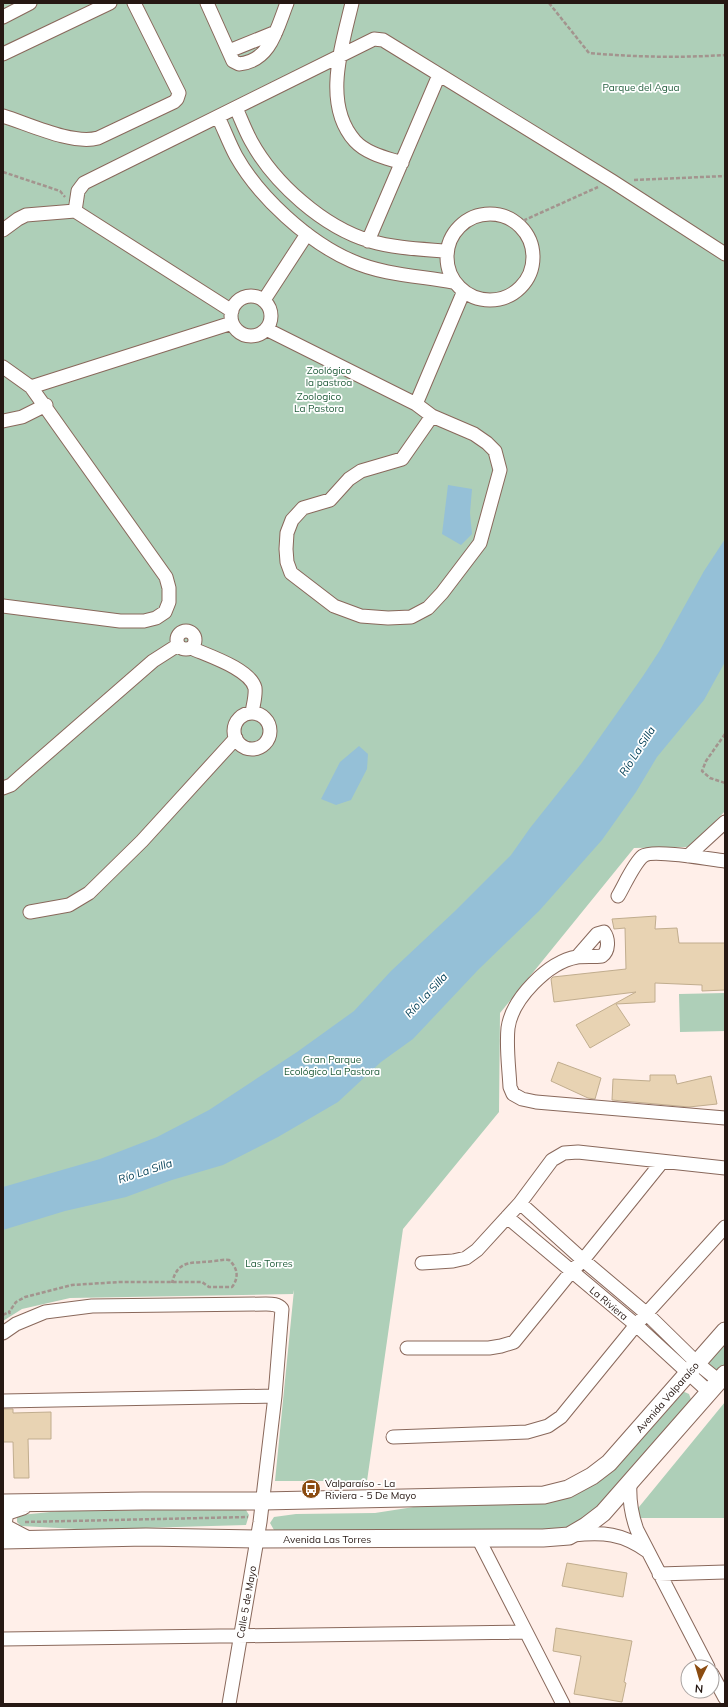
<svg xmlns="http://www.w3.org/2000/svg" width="728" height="1707" font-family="Mulish,sans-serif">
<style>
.green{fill:#aecfb8}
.water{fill:#95c0d7}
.building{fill:#e8d3b3;stroke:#c1ad8e}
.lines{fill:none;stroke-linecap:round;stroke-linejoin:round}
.minor-casing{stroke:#89685b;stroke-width:15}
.major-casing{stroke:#89685b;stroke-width:19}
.path{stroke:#a3948e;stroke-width:2.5;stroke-dasharray:4 2;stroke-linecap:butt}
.minor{stroke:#fff;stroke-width:13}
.major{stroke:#fff;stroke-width:17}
.labels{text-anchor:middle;stroke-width:3.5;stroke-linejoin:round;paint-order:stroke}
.park-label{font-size:10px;fill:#215d3b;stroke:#fff}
.street-label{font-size:10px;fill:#261813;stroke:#fff}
.poi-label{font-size:10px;fill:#261813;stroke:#fff;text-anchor:start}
.water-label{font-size:11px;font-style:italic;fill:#064259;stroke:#fff}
</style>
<rect width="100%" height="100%" fill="#ffefe9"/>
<path class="green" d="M3,3H725V811L696,842L687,847L634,848L500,1013L499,1112L403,1229L367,1481H275L294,1290L293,1294L70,1298L22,1309L3,1321Z
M725,993V1031L680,1032L679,994Z
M725,1339V1364L716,1374L704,1363Z
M680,1390L689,1394L692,1402L610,1496L579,1523L557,1530L289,1532L274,1530L270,1523L274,1517L296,1514L375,1513L433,1504L569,1494Z
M725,1402V1518H630Z
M239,1509L246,1510L249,1515L246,1525L142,1528L114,1531L21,1526L17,1522V1517L21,1515L60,1511Z"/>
<path class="water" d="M448,485L472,489L470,513L472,534L461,545L442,534Z
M725,539V662L704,700L657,757L636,792L602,840L539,911L478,970L413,1039L381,1062L338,1102L278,1137L223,1165L172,1180L126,1197L65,1211L3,1230V1187L100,1159L157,1137L209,1110L297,1052L354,1011L391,971L455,911L511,855L530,828L581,764L643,676L660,650L704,571Z
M359,746L368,754L367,769L351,800L336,805L321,799L340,762Z"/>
<path class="building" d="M656,916L655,929L677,928L679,943H725V990L702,991V985L655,983V1002L616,1004L630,1025L590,1048L576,1025L636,992L554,1002L551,979L553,977L626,969L625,928L614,929L612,919Z
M558,1062L601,1078L595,1099L588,1098L551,1081Z
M650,1075H675L677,1084L711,1076L717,1104L689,1107L612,1100L613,1079L650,1081Z
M3,1409H13V1413L51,1412V1439H28L29,1478H14L13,1442H3Z
M567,1563L627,1573L623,1597L562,1586Z
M556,1628L632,1641L624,1682L626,1683L622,1702L574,1694L581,1656L553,1651Z"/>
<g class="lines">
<g class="minor-casing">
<path id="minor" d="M207,3L233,61L239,64C271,61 277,28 287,3
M352,3C342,46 322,104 355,141C367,154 387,158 402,163
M3,17L30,3
M229,51L276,32
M3,54L110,3
M236,108C241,119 245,130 251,141C274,183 323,227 370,241C394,248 420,249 445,251
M3,116C29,124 72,145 98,138L174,102L177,99L179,93L134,3
M218,117C224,129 229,143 236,156C259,197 308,242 352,261C383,275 420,276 453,282
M75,211L78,191L84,183L374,39L383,40L612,181L725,254
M447 257a43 43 0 1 1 86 0a43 43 0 1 1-86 0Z
M3,230L18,219L26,215L75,211L232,311
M368,241L439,75
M231 316a20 20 0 1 1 40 0a20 20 0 1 1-40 0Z
M264,300L307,234
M266,329L416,404
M3,367L31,387
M432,416L402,459L361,471L349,479L330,500L303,508L292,520L287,533L286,549L287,562L291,573L334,606L361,616L388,618L411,617L428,608L442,593L480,543L500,470L495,451L487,443L474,434L432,416L416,404L463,293
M3,421L22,417L46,405
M3,606L120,621H144L156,618L165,612L169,602V588L166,577L31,387L232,323
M177 640a9 9 0 1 1 18 0a9 9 0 1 1-18 0Z
M191,648C209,656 250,669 255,688C256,696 253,705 252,713
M234 731a18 18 0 1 1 36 0a18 18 0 1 1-36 0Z
M3,788L11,785L21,776L153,661L178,645
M688,856L725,822
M618,896C624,886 634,863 643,856C652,849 710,859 725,861
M30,912L69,905L89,893L142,841L236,738
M577,957L597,934L604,932C609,939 609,951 602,956C594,957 585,956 577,957C548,962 512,999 508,1028C506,1047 509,1068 510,1087L513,1094L522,1099L536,1102L725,1118
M520,1203L583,1260L647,1314L697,1363L719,1381
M507,1217L636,1325L709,1392
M422,1263L453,1261L466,1258L477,1250L520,1203L552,1160L564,1153L578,1152L725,1168
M3,1333L16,1324L45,1312L92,1306L266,1304C272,1304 278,1304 282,1309L275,1396L260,1522L229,1704
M407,1348H489L501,1346L514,1342L571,1272L583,1260L662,1162
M3,1401L275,1396
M393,1437L527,1432L548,1426L561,1417L636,1325L725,1227
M630,1483C629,1500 631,1514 637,1530L708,1667
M573,1535C603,1532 622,1533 647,1551
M478,1538L563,1704
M659,1574L725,1572
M3,1639L525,1632
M712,1674L725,1698"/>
</g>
<g class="major-casing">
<path id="major" d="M3,1503L142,1501H263L544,1495L568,1489L592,1476L609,1463L725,1331
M23,1506L5,1512L3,1524L7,1529L26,1539
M3,1540L146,1537L257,1539L543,1538L569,1536L586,1526L603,1513L725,1374"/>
</g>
<path class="path" d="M549,3L589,53C634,57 679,58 725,55
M3,172L60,191L65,197
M634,180L725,176
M518,223L598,187
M725,734L706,761L702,771L710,778L725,783
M10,1314L9,1312L16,1302L25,1297L72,1285L120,1282H202L209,1287H232C239,1278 238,1268 229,1260C223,1259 219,1261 214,1261C193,1264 178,1258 172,1283
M3,1315L9,1312
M25,1522L248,1517"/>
<use href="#minor" class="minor"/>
<use href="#major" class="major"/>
</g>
<defs>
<g id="bus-disc" transform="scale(1)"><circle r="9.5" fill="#8b4c11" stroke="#fff"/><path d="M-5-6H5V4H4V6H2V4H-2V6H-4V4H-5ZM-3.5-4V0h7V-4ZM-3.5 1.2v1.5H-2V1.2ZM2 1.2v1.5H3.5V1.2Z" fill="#fff"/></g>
</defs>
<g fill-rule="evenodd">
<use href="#bus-disc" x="311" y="1489"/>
</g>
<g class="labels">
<g class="park-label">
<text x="641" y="91">Parque del Agua</text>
<text x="329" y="374">Zoológico<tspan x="329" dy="12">la pastroa</tspan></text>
<text x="319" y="400">Zoologico<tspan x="319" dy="12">La Pastora</tspan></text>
<text x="332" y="1063">Gran Parque<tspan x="332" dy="12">Ecológico La Pastora</tspan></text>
<text x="269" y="1267">Las Torres</text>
</g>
<g class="street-label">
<text transform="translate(609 1303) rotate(40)" y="4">La Riviera</text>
<text transform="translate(667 1397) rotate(-49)" y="4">Avenida Valparaíso</text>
<text x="327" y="1543">Avenida Las Torres</text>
<text transform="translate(246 1602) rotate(-80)" y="4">Calle 5 de Mayo</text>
</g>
<g class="poi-label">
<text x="325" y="1487">Valparaíso - La<tspan x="325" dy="12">Riviera - 5 De Mayo</tspan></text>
</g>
<g class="water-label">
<text transform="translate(637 751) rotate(-57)" y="4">Río La Silla</text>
<text transform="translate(426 995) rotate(-47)" y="4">Río La Silla</text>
<text transform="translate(145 1171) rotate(-18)" y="4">Río La Silla</text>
</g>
</g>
<rect width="728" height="1707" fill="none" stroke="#261813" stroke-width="8"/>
<g transform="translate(700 1679) rotate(185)"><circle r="19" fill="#ffffff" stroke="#a8a3a1"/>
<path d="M0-3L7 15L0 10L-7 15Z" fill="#8b4c11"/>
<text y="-6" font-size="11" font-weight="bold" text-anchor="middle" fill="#261813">N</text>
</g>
</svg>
